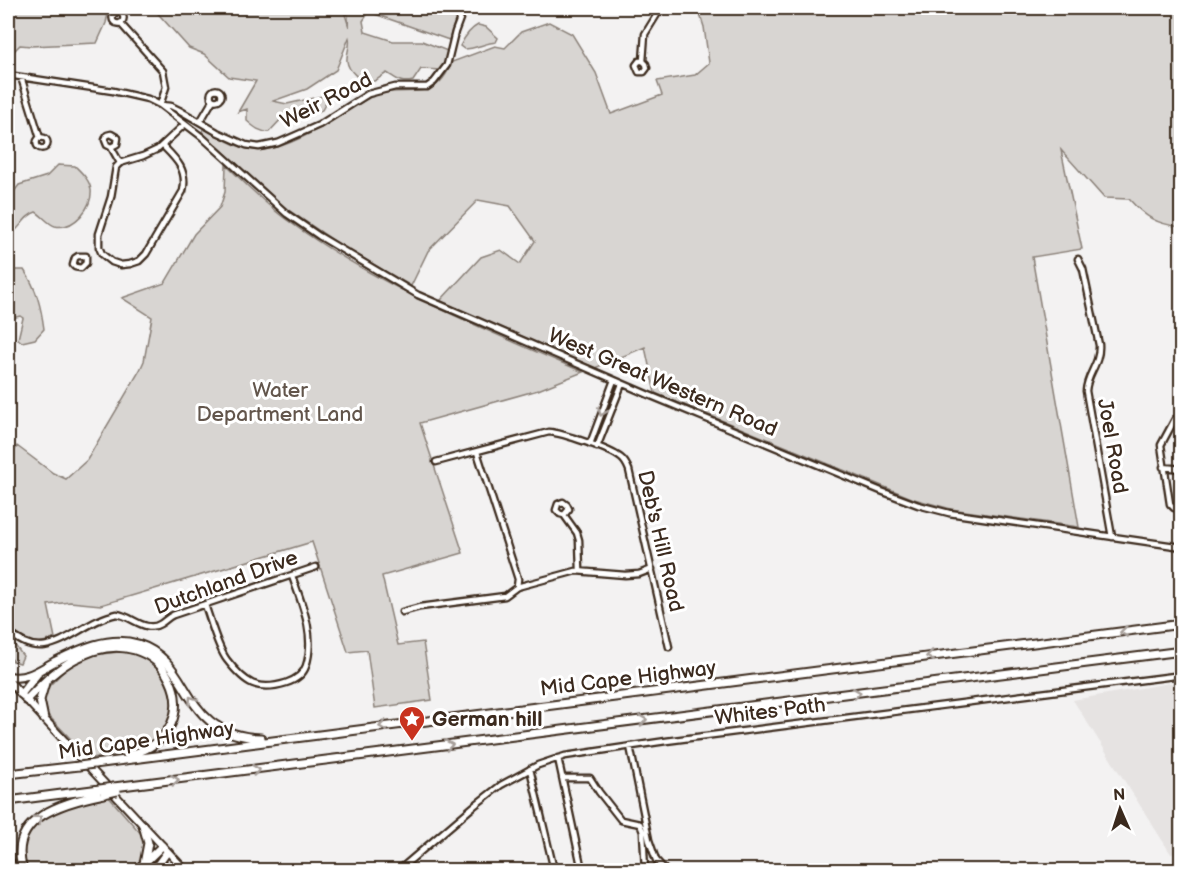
<svg xmlns="http://www.w3.org/2000/svg" width="1189" height="878" font-family="'Balsamiq Sans',sans-serif">
<style>
.built{fill:#e6e3e2}
.green{fill:#d8d5d2;stroke:#8a8078;stroke-width:1.5}
.lines{fill:none;stroke-linecap:round;stroke-linejoin:round}
.minor-casing{stroke:#3b2a1e;stroke-width:9}
.major-casing{stroke:#3b2a1e;stroke-width:10}
.highway-casing{stroke:#3b2a1e;stroke-width:11}
.minor{stroke:#fff;stroke-width:4.5}
.major{stroke:#fff;stroke-width:6}
.highway{stroke:#fff;stroke-width:7}
.highway-bridge-casing{stroke:#3b2a1e;stroke-width:11;stroke-linecap:butt}
.highway-bridge{stroke:#fff;stroke-width:7}
.oneway{stroke:#a79f9a}
.labels{text-anchor:middle;stroke-width:6;stroke-linejoin:round;paint-order:stroke}
.street-label{font-size:21px;fill:#3b2a1e;stroke:#fff}
.park-label{font-size:21px;fill:#62554b;stroke:#fff}
.poi-label{font-size:21px;font-weight:bold;fill:#3b2a1e;stroke:#fff;text-anchor:start}
</style>
<rect width="100%" height="100%" fill="#f3f2f2"/>
<filter id="ink" filterUnits="userSpaceOnUse"><feTurbulence type="fractalNoise" baseFrequency=".0167" numOctaves="2"/><feDisplacementMap in="SourceGraphic" scale="12" xChannelSelector="R" yChannelSelector="G"/><feConvolveMatrix kernelMatrix="1 2 1 2 8 2 1 2 1" color-interpolation-filters="sRGB"/></filter>
<g filter="url(#ink)">
<path class="built" d="M1181,681V852L1171,854L1073,700Z"/>
<path class="green" d="M8,8H109L106,23L97,43L31,46L20,45L8,57Z
M153,8H343L349,27L347,8H459L449,40L369,12L363,21L365,32L393,41H422L450,52V58L442,70L421,69L413,81C400,84 397,79 387,73C381,76 376,82 370,82C360,82 348,70 347,61C346,53 351,46 349,38L336,70L307,89L273,101L287,104L322,96L327,101L322,110L306,116L293,113L285,115L269,132C259,132 254,127 247,121V109L238,112L256,81L229,77L204,54L189,48Z
M698,8H1181V228V227C1156,224 1145,217 1129,199L1104,198L1061,150L1082,249L1032,257L1079,527L951,509L914,499L655,393L645,347L595,368L440,301L481,257L501,250L520,264L535,241L510,206L478,200L428,251L411,286L345,248L287,209L202,132L203,129H205C224,139 242,152 264,150C287,147 320,129 340,116C350,109 360,102 371,97C406,82 434,108 452,62L495,46L505,48L521,32L549,22L572,34L596,73L611,114L662,95L657,81L695,75L709,63L704,27Z
M478,25L486,27L498,38L496,42C485,43 475,49 464,49L460,46C464,38 470,29 478,25Z
M58,165L75,166C81,172 90,180 91,190C93,207 74,230 55,226C48,224 43,216 36,212C23,216 20,231 8,236L13,193L19,185L47,176Z
M226,165C246,184 265,204 287,220C377,286 481,328 583,372L538,390L420,423L463,553L382,576L398,645L423,642L432,700L375,708L367,650L348,652L312,542L101,605L70,602L48,605L55,638C32,648 24,642 8,627V461L17,446L53,473L66,479L87,460L140,370L144,361L152,317L122,298L165,283L194,234L220,207L225,192Z
M8,270H24C37,289 41,307 44,329L35,339L22,342L18,339L23,318L20,316L8,319L11,309L8,304Z
M8,636L23,656L20,663L13,661L8,655Z
M119,652C133,653 147,656 157,666C181,689 175,730 146,746C131,754 110,755 92,758L87,756L48,715L44,700L47,688L66,669L77,662L91,655Z
M108,796L143,836C147,849 143,861 134,870H26C13,814 66,806 108,796Z"/>
<g class="lines">
<g class="minor-casing">
<path id="minor" d="M112.5 18a5.5 5.5 0 1 1 11 0a5.5 5.5 0 1 1-11 0Z
M120,23L163,71L166,87L160,105L171,106L179,110L217,132L246,145L259,147L278,143L319,125L368,94L395,87H427L434,82L447,65L455,32L464,8
M643,61H639L636,65L639,72H644L647,68L646,64L643,61L645,34L661,8
M8,75L113,91L148,99L160,105L202,137L287,214L319,236L418,295L649,395L881,491L918,505L949,513L1182,547
M21,77L40,138
M210.5 95a5.5 5.5 0 1 1 11 0a5.5 5.5 0 1 1-11 0Z
M200,122L213,100
M36.5 143a5.5 5.5 0 1 1 11 0a5.5 5.5 0 1 1-11 0Z
M163,146C176,159 188,170 183,191L146,254L139,261L130,264L121,265L112,262L102,254L99,247V234L111,197L116,167L120,163L143,156L158,149L185,124
M111,147L107,145L105,140L107,135L111,134L118,138L117,144L111,147L120,163
M78,256H86V263L81,268L75,267L73,265L75,258Z
M1078,259L1083,269L1099,345C1100,365 1087,373 1086,391L1112,537
M1175,419L1161,445L1170,504L1174,508L1182,510
M590,444L614,380
M597,447L622,384
M436,462L549,432C562,433 610,449 621,458C625,461 627,465 629,470L669,647
M1163,467L1182,469
M564,515L569,509L567,505L563,502L558,504L556,510L560,514L564,515L577,533L579,540L580,571
M517,587L576,571L625,575L639,574L652,569
M205,605C211,621 217,647 227,660C245,683 257,692 286,683C295,680 303,675 306,666C316,636 302,604 292,576
M402,612L420,607L505,596L517,587L518,579L477,452
M8,631C48,670 76,622 117,614C132,616 146,633 160,624C165,621 168,617 173,615L316,567
M630,746L649,840L656,860L665,870
M558,758L582,870
M530,769L554,870
M562,778H590L599,792L621,820L640,824L643,832L645,870
M399,870L474,806L501,785L538,765L565,756L666,741L1182,675"/>
</g>
<g class="major-casing">
<path id="major" d="M8,680L185,870"/>
</g>
<g class="highway-casing">
<path id="highway" d="M8,676C25,681 39,670 54,662C80,649 109,635 138,644C195,662 178,735 261,738
M21,694L37,674
M26,700C41,685 56,669 75,659C166,609 219,733 129,755
M44,719L40,700L45,683
M94,764L1182,624
M8,774L79,766
M114,787L1182,651
M8,801L100,789
M143,825L148,843L144,864
M8,859L15,870
M23,870C6,817 65,802 104,794
M137,870L162,846
M154,870L167,852
M162,870L171,869L180,870"/>
</g>
<use href="#minor" class="minor"/>
<use href="#major" class="major"/>
<use href="#highway" class="highway"/>
<g class="highway-bridge-casing">
<path id="highway-bridge" d="M79,766L94,764
M100,789L114,787
M104,794L117,791"/>
</g>
<use href="#highway-bridge" class="highway-bridge"/>
</g>
<defs><path id="oneway-chevron" d="M-2-3.5L2.5 0L-2 3.5" fill="none" stroke-width="1.6" stroke-linecap="round" stroke-linejoin="round" transform="scale(1.5)"/></defs>
<g class="oneway">
<use href="#oneway-chevron" transform="translate(602 412) rotate(110)"/>
<use href="#oneway-chevron" transform="translate(1124 632) rotate(173)"/>
<use href="#oneway-chevron" transform="translate(930 656) rotate(172)"/>
<use href="#oneway-chevron" transform="translate(857 693) rotate(-7)"/>
<use href="#oneway-chevron" transform="translate(192 700) rotate(-124)"/>
<use href="#oneway-chevron" transform="translate(643 720) rotate(-7)"/>
<use href="#oneway-chevron" transform="translate(383 726) rotate(172)"/>
<use href="#oneway-chevron" transform="translate(449 745) rotate(-8)"/>
<use href="#oneway-chevron" transform="translate(256 770) rotate(-7)"/>
<use href="#oneway-chevron" transform="translate(175 780) rotate(-7)"/>
<use href="#oneway-chevron" transform="translate(38 819) rotate(-39)"/>
</g>
</g>
<defs>
<g id="sight-pin" transform="scale(1.35)"><path d="M0 17L-7.5 6A9.5 9.5 0 1 1 7.5 6Z" fill="#c8321e" stroke="#fff"/><path d="M0-6L1.8-2.2L6-1.7L2.9 1.2L3.7 5.4L0 3.3L-3.7 5.4L-2.9 1.2L-6-1.7L-1.8-2.2Z" fill="#fff"/></g>
</defs>
<g fill-rule="evenodd">
<use href="#sight-pin" x="412" y="719"/>
</g>
<g class="labels">
<g class="street-label">
<text transform="translate(326 100) rotate(-27)" y="7">Weir Road</text>
<text transform="translate(663 382) rotate(23)" y="7">West Great Western Road</text>
<text transform="translate(1113 446) rotate(80)" y="7">Joel Road</text>
<text transform="translate(661 541) rotate(77)" y="7">Deb's Hill Road</text>
<text transform="translate(226 582) rotate(-20)" y="7">Dutchland Drive</text>
<text transform="translate(628 678) rotate(-7)" y="7">Mid Cape Highway</text>
<text transform="translate(770 711) rotate(-7)" y="7">Whites Path</text>
<text transform="translate(146 740) rotate(-8)" y="7">Mid Cape Highway</text>
</g>
<g class="park-label">
<text x="280" y="397">Water<tspan x="280" dy="24">Department Land</tspan></text>
</g>
<g class="poi-label">
<text x="432" y="726">German hill</text>
</g>
</g>
<rect width="1189" height="878" fill="none" stroke="#fff" stroke-width="30"/>
<rect x="15" y="15" width="1159" height="848" fill="none" stroke="#3b2a1e" stroke-width="2" filter="url(#ink)"/>
<g transform="translate(1120 809) rotate(357)" stroke="#ffffff" stroke-width="4.5" paint-order="stroke">
<path d="M0-4.5L10 22L0 15L-10 22Z" fill="#3b2a1e"/>
<text y="-9" font-size="16" font-weight="bold" text-anchor="middle" fill="#3b2a1e">N</text>
</g>
</svg>
